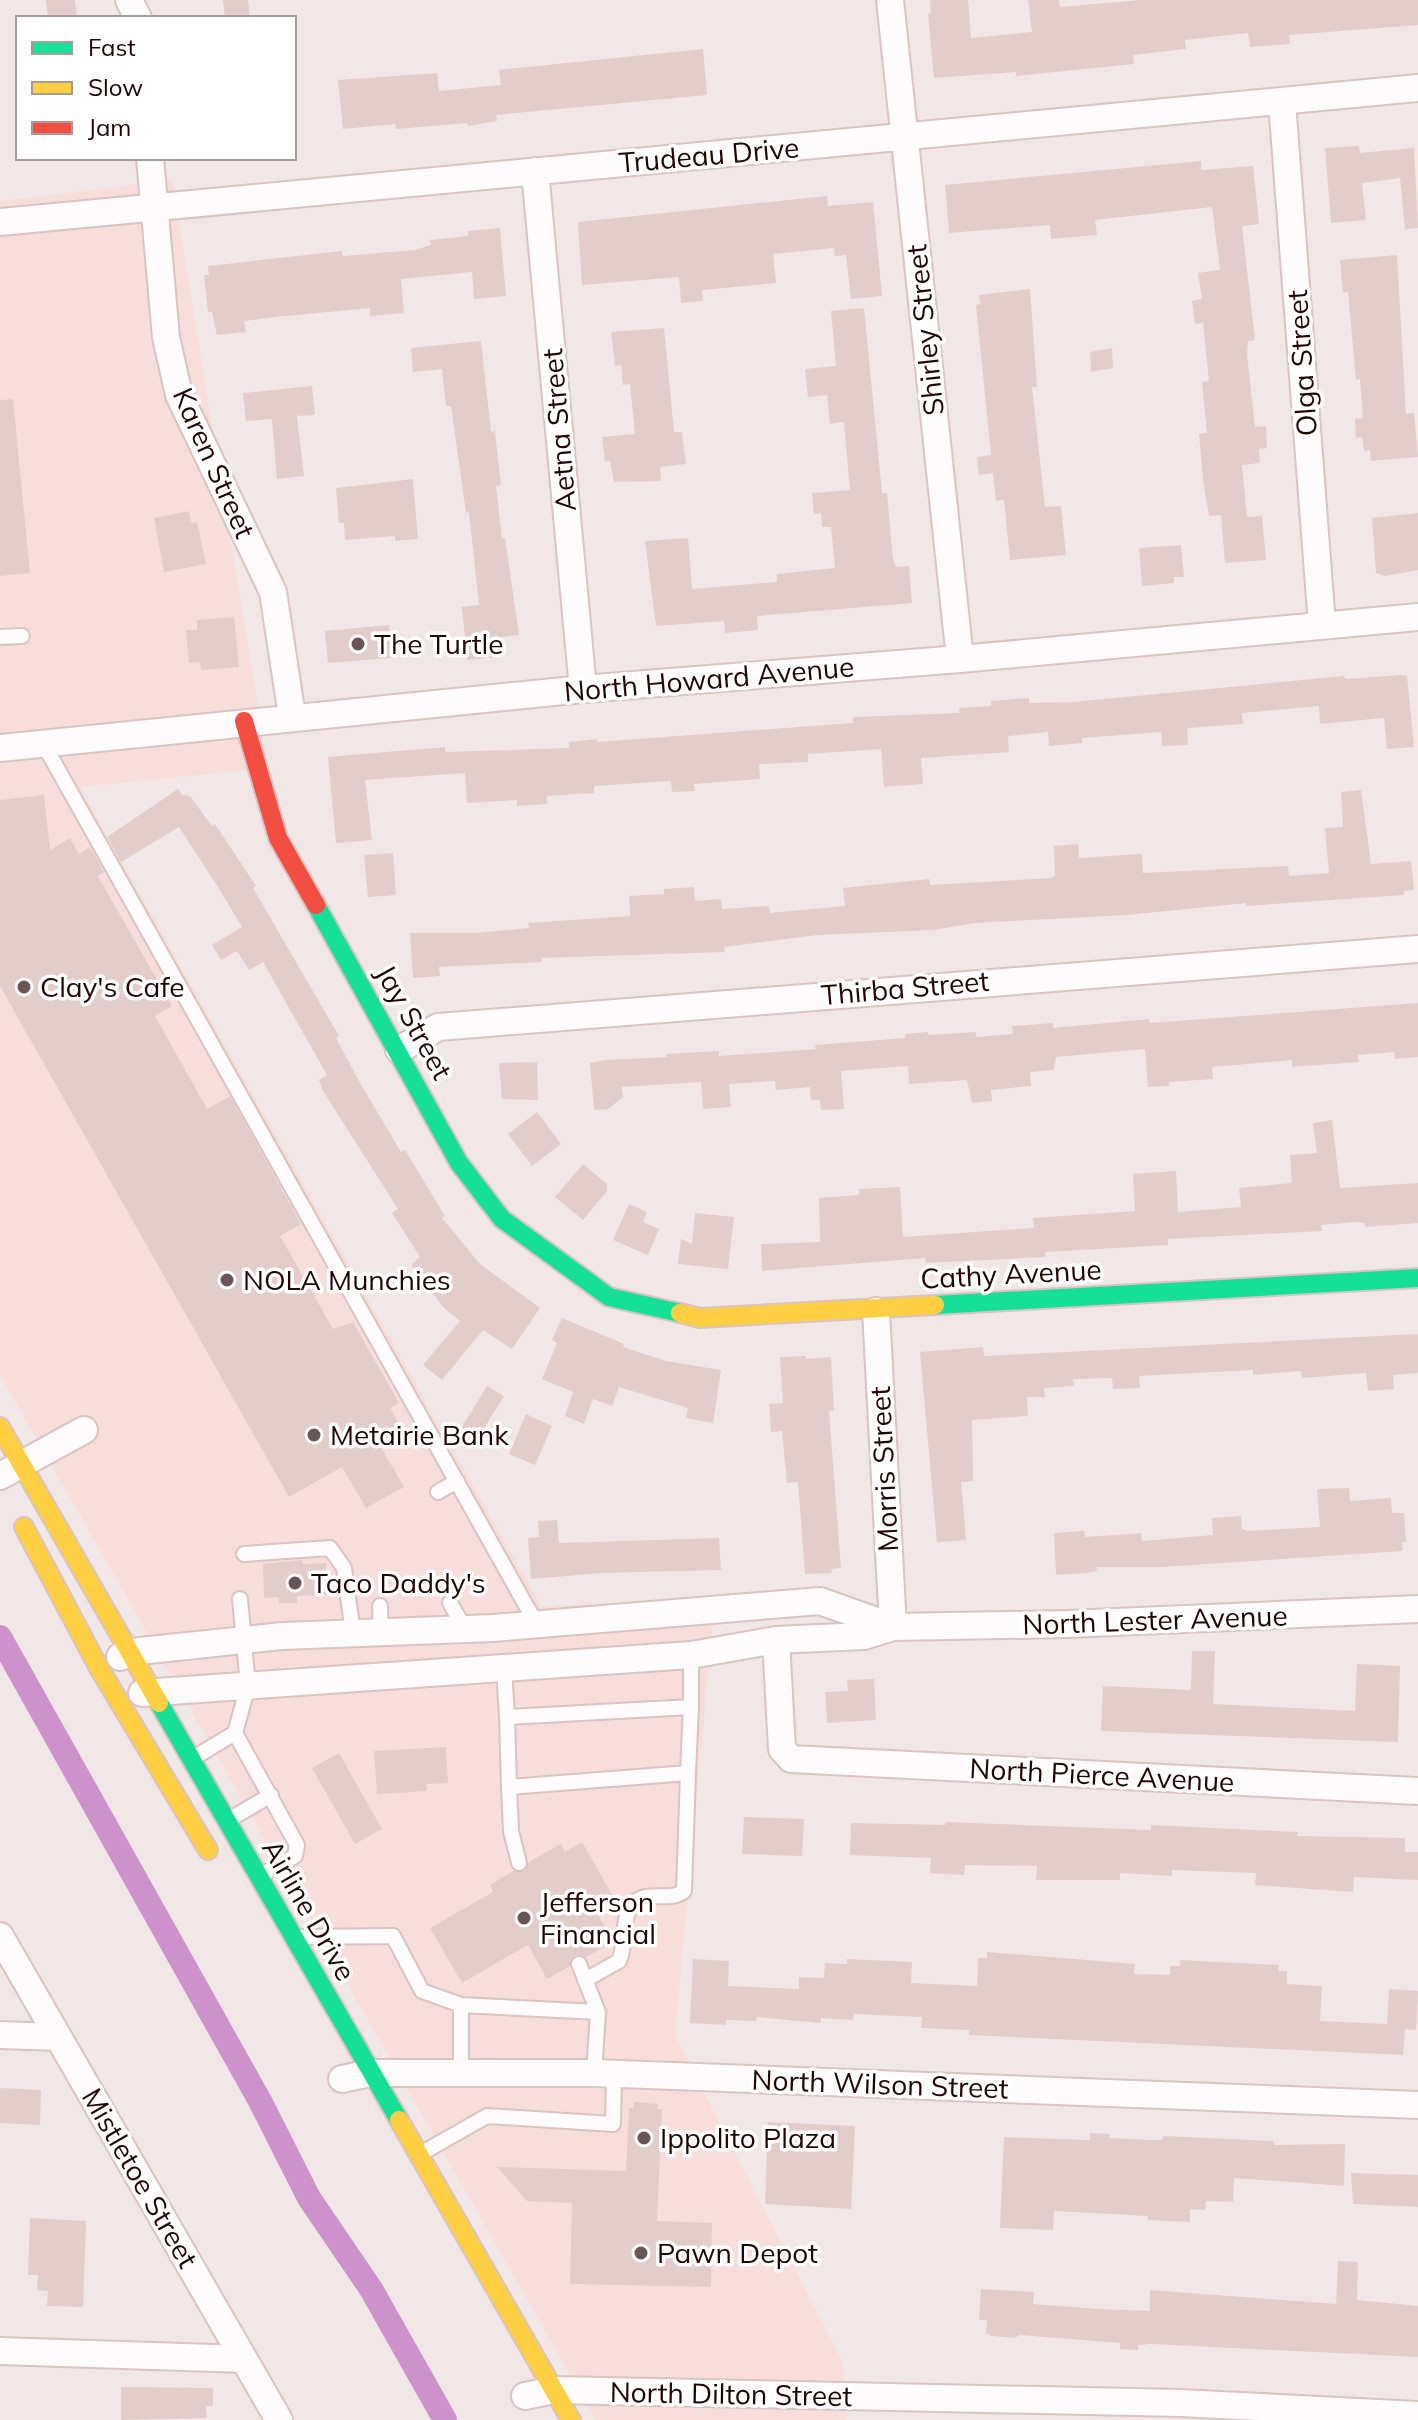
<svg xmlns="http://www.w3.org/2000/svg" width="1418" height="2420" font-family="Mulish,sans-serif">
<style>
.built{fill:#f8dedb}
.lines{fill:none;stroke-linecap:round;stroke-linejoin:round}
.canal{stroke:#cd92cc;stroke-width:24}
.building{fill:#e3cdca}
.lane-casing{stroke:#d9c4c2;stroke-width:18}
.street-casing{stroke:#d9c4c2;stroke-width:30}
.fast-casing{stroke:#d9c4c2;stroke-width:22}
.slow-casing{stroke:#d9c4c2;stroke-width:22}
.jam-casing{stroke:#d9c4c2;stroke-width:22}
.lane{stroke:#fdfbfb;stroke-width:14}
.street{stroke:#fdfbfb;stroke-width:26}
.fast{stroke:#16e098;stroke-width:18}
.slow{stroke:#ffcf43;stroke-width:18}
.jam{stroke:#f24e42;stroke-width:18}
.poi-dot{fill:#6b5454;stroke:#fff;stroke-width:3}
.labels{text-anchor:middle;stroke-width:7;stroke-linejoin:round;paint-order:stroke}
.street-label{font-size:28px;fill:#230505;stroke:#fff}
.poi-label{font-size:28px;fill:#230505;stroke:#fff;text-anchor:start}
</style>
<rect width="100%" height="100%" fill="#f1e7e6"/>
<path class="built" d="M172,180L268,768L80,787L541,1606L715,1598L675,2036L843,2363L846,2420H596L0,1375V201Z"/>
<g class="lines">
<path class="canal" d="M0,1637L260,2101L309,2198L371,2289L445,2420"/>
</g>
<path class="building" d="M46,0H75L77,18H48Z
M223,0H248L250,18H225Z
M930,0H968L971,38L1032,32L1028,0H1059L1060,7L1141,0H1418V25L1289,35L1290,44L1250,47L1248,33L1185,40L1186,49L1133,55L1134,64L1016,76V72L934,78L928,14L931,13Z
M703,49L707,95L496,115L497,121L468,126L467,123L396,129L395,124L343,129L338,80L437,73L439,91L501,85L499,70Z
M1359,146L1360,153L1414,148L1418,228L1405,229L1400,178L1362,183L1366,220L1331,223L1325,148Z
M1201,161V170L1253,166L1259,224L1242,226L1255,340L1248,341L1247,355L1255,427L1266,426L1267,448L1259,449L1260,463L1242,465L1247,517L1262,516L1266,560L1225,563L1221,515L1209,516L1203,480L1199,434L1207,433L1202,382L1209,381L1203,323L1195,324L1192,301L1202,299L1198,273L1220,270L1212,207L1095,220L1097,235L1051,239L1050,225L949,233L945,185Z
M827,196L828,206L873,202L882,296L851,299L846,255L835,256L834,248L773,254L776,283L702,290L703,301L681,303L679,277L582,285L578,222Z
M500,228L506,296L474,299L472,272L401,279L404,313L370,316V308L276,317L244,321L246,332L217,335L212,312H208L204,275H209L208,266L342,251L343,256L415,250L431,245L430,240L468,236V231Z
M1397,255L1406,414L1414,413L1418,457L1371,461L1370,450L1364,451L1362,437L1356,438L1355,419L1363,418L1360,379L1356,380L1348,292L1343,293L1340,260Z
M1030,289L1037,387H1032L1045,507L1061,506L1066,555L1010,560L1004,500L996,501L993,473L979,475L977,457L991,455L976,305L980,304L979,295Z
M864,308L882,493H887L893,559L896,567L909,566L912,603L757,616L758,630L725,633L724,621L656,626L645,541L688,538L692,589L777,582V574L835,568L831,527H822L821,513L814,514L812,493L850,490L844,422L830,424L827,395L808,397L805,369L836,366L831,311Z
M664,328L674,432H682L686,464L660,467L661,481L614,482L610,461H605L602,437L635,434L630,384L623,385L621,365L615,366L611,332Z
M481,341L491,432L495,431L497,450L501,485L496,486L502,538H505L519,635L494,638L496,657L467,660L462,607L479,605L469,512L466,513L451,406H446L442,369L413,372L411,348Z
M1112,348L1113,368L1091,372L1090,352Z
M312,386L315,415L297,416L304,476L277,479L272,419L246,421L243,393Z
M13,399L30,573L0,576V400Z
M413,479L418,539L395,541V536L345,540L344,523H339L336,488Z
M189,511L191,523L197,522L206,564L164,572L154,518Z
M1418,513V570L1385,576L1376,573L1372,518Z
M1181,545L1184,577H1174V583L1142,586L1139,548Z
M234,617L239,667L201,670L200,662L189,663L186,630H197V620Z
M389,625L392,658L328,663L325,631Z
M1401,675L1407,676L1414,747L1387,749L1384,718L1320,724L1319,706L1242,713L1243,724L1187,728L1188,745L1162,746L1161,732L1082,738V743L1049,746L1048,732L1008,736L1009,752L921,758L923,784L884,787L881,749L808,754V762L759,764L760,779L694,784L695,791L672,792L671,781L594,786V793L547,796V804L517,806V800L467,803L465,773L365,780L372,840L336,843L328,757L445,747V752L569,748V742L577,741L597,739V742L853,723V717L960,713L959,708L991,706V701L1029,698V703L1073,702L1344,676L1346,679Z
M178,789L182,795L190,796L212,826L215,824L256,886L253,888L339,1036L336,1038L360,1083L401,1152L405,1150L416,1168L445,1216L442,1218L480,1264L540,1308L512,1349L483,1330L442,1380L423,1365L460,1321L444,1308L411,1265L420,1257L392,1213L398,1209L323,1091L319,1080L327,1075L263,962L249,970L237,951L221,960L212,945L242,927L218,887L179,827L121,862L107,837Z
M1361,790L1371,864L1411,861L1414,890L1404,891V895L1246,906V903L1127,915L975,923L933,930L817,935L724,947L725,952L541,958L542,962L439,967L440,976L413,978L410,933H476L529,928L528,923L630,916L629,896L664,894V889L694,887L695,901L721,899L722,909L769,906L770,913L845,906L843,888L929,879L930,885L1051,878L1055,876L1054,846L1078,844L1079,858L1142,854L1143,873L1288,866L1289,876L1329,873L1325,828L1343,827L1341,792Z
M44,795L50,850L70,838L79,854L90,847L104,872L98,876L172,1006L155,1016L207,1109L230,1096L301,1224L280,1236L333,1329L353,1322L399,1403L390,1408L403,1431L379,1444L404,1487L366,1508L342,1467L289,1497L0,986V800Z
M393,853L396,895L368,897L364,855Z
M1418,1003V1057L1395,1059L1394,1052L1358,1055L1359,1062L1292,1067V1060L1212,1067L1213,1079L1169,1082V1086L1148,1087L1145,1049L1056,1057L1054,1070L1030,1072L1031,1086L991,1090L992,1101L972,1103L967,1080L909,1084L908,1066L841,1071L844,1109L821,1110L820,1100H811L810,1087L776,1090L775,1081L729,1084L731,1107L703,1109L701,1082L622,1087L623,1097L608,1109L594,1110L590,1063L606,1060L667,1057L666,1054L719,1051V1056L816,1049L815,1045L905,1038V1034L928,1032V1035L976,1032V1037L1013,1034L1012,1026L1053,1023V1028L1149,1019L1150,1023Z
M537,1062L538,1100L502,1099L499,1063Z
M537,1112L561,1144L532,1166L508,1134Z
M1332,1120L1340,1188L1418,1183V1223L1365,1227V1223L1356,1222L1321,1225L1322,1231L1168,1239V1245L1045,1252L1046,1257L926,1263L925,1258L762,1271L761,1244L820,1242L819,1198L859,1195V1189L900,1187L903,1237L1034,1228L1033,1218L1135,1211L1133,1174L1176,1171L1178,1212L1241,1207L1239,1188L1292,1183L1290,1155L1317,1153L1313,1123Z
M583,1164L607,1184V1191L583,1220L555,1197Z
M629,1204L647,1212L643,1222L659,1229L648,1255L613,1240Z
M695,1213L734,1217L728,1269L678,1264L681,1239L692,1244Z
M562,1318L624,1344L623,1347L666,1361L721,1370L713,1423L686,1418L688,1408L619,1387L612,1406L593,1399L584,1424L565,1416L573,1392L542,1379L557,1343L552,1340Z
M1418,1334V1373L1393,1375L1394,1389L1368,1391L1366,1373L1302,1378L1301,1371L1253,1375V1370L1139,1376L1140,1388L1113,1389L1112,1378L1073,1379L1074,1386L1044,1388L1045,1397H1027L1028,1416L972,1420L973,1481L961,1482L966,1540L937,1542L920,1352L983,1347L984,1356Z
M806,1356V1359L831,1357L834,1411H829L841,1568L831,1569L832,1573L805,1574L798,1482L787,1483L782,1431L771,1432L769,1404L783,1403L780,1357Z
M487,1386L504,1396L472,1448L455,1438Z
M526,1414L552,1426L535,1465L509,1454Z
M1349,1488L1350,1501L1391,1498L1392,1513H1404L1406,1542H1402L1403,1551L1162,1567H1096L1097,1571L1086,1573L1056,1575L1054,1533L1084,1531L1085,1537L1141,1533L1142,1541L1213,1535L1212,1518L1241,1516L1242,1529L1248,1531L1320,1527L1317,1489Z
M557,1520L559,1543L719,1538L721,1570L601,1573L531,1579L528,1538L539,1537L538,1521Z
M302,1560L303,1564L326,1563L327,1595L297,1596V1603H279L278,1597L264,1598L263,1564Z
M1192,1651H1215L1213,1704L1355,1711L1357,1664L1400,1666L1398,1742L1101,1731L1103,1686L1191,1690Z
M874,1679L876,1720L827,1723L825,1692L848,1691L847,1680Z
M446,1747L448,1783L426,1784L427,1791L377,1794L374,1751Z
M339,1753L382,1829L355,1844L312,1768Z
M744,1817L804,1819L802,1856L742,1854Z
M945,1822L1151,1830V1825L1298,1832L1297,1836L1405,1838V1852H1418V1880L1354,1877L1353,1892L1255,1885L1256,1873L1172,1870V1876L1120,1873V1880H1036L1037,1866L965,1865L964,1875L930,1873L931,1858L850,1855L851,1823L945,1825Z
M582,1842L614,1898L595,1909L613,1942L586,1957L575,1955L569,1967L547,1979L528,1945L462,1983L430,1928L493,1892L490,1885L513,1871H525L529,1862L561,1844L565,1852Z
M987,1952L1135,1964L1134,1974L1170,1975V1966H1180V1960L1279,1965L1278,1971H1287V1984L1322,1986L1320,2021L1387,2024L1389,1989L1418,1991L1416,2030L1405,2029L1403,2055L969,2035V2030L921,2028L922,2017L854,2014L853,2020L821,2018V2023L757,2017L756,2021L726,2020V2025L690,2023L693,1959L729,1961L728,1986L799,1989V1977L824,1978L825,1963L847,1964V1959L912,1962L911,1983L977,1986L978,1958H987Z
M0,2088L41,2090L40,2125L0,2123Z
M634,2102L658,2104L657,2109H662L657,2221L712,2223L711,2287L570,2284L572,2203L527,2201L497,2167L626,2171L629,2108H634Z
M768,2122L855,2126L851,2209L765,2204Z
M1090,2133L1110,2134L1109,2138L1153,2140H1162L1163,2136L1274,2141V2145L1345,2144L1344,2186L1234,2178L1233,2202L1206,2201L1205,2210L1190,2209V2222L1147,2220L1148,2216L1054,2211L1053,2230L1000,2228L1004,2137L1090,2140Z
M1351,2173L1418,2175V2207L1353,2204Z
M30,2218L86,2221L83,2307L47,2306L48,2291L37,2290L38,2275H28Z
M1338,2261L1358,2262L1357,2300L1418,2306V2357L1151,2344L1138,2345V2350L1120,2349V2343L1019,2335L1015,2338L991,2336L986,2333L987,2320H979L981,2289L1034,2292L1033,2304L1099,2309L1150,2311V2290L1336,2304Z
M121,2387L213,2388V2406H206L207,2418L121,2420Z"/>
<g class="lines">
<g class="lane-casing">
<path id="lane" d="M0,637L22,636
M43,743L537,1625
M438,1492L457,1481
M244,1554L330,1548L344,1568L353,1633
M450,1603L465,1629
M380,1606L381,1632
M504,1668L507,1717
M235,1733L297,1845L295,1856L263,1874
M195,1757L235,1733L248,1686L240,1599
M688,1773L691,1707
M509,1787L511,1831L519,1863
M230,1819L271,1795
M301,1937L393,1936L422,1991L461,2005L598,2012
M579,1964L598,2012L594,2073
M585,1980L619,1961C628,1942 618,1907 642,1898C656,1893 671,1901 684,1891L688,1773L509,1787L507,1717L691,1707V1655
M461,2005V2073
M422,2153L487,2116L613,2124L614,2074"/>
</g>
<g class="street-casing">
<path id="street" d="M129,0L138,18
M890,0L960,659
M1282,102L1322,625
M150,158L166,337L179,395L273,592L292,716
M535,171L583,689
M0,222L1418,88
M0,748L583,689L960,659L1418,617
M399,1050L438,1027L1418,949
M876,1311L893,1627
M0,1476L84,1430
M776,1640L782,1749L791,1759L1418,1791
M120,1657L130,1652L282,1636L493,1628L820,1601L893,1627
M142,1693L691,1655L776,1640L864,1636L893,1627L1068,1624L1418,1609
M0,1936L279,2420
M0,2035L58,2037
M342,2079L371,2073H594L1418,2105
M0,2351L244,2359
M525,2396L554,2390L1180,2403L1418,2415"/>
</g>
<g class="fast-casing">
<path id="fast" d="M316,905L459,1163L502,1219L609,1297L680,1313
M935,1305L1418,1278
M159,1703L399,2120"/>
</g>
<g class="slow-casing">
<path id="slow" d="M680,1313L700,1318L935,1305
M0,1427L159,1703
M24,1527L99,1668L208,1850
M399,2120L571,2420"/>
</g>
<g class="jam-casing">
<path id="jam" d="M244,721L278,838L316,905"/>
</g>
<use href="#lane" class="lane"/>
<use href="#street" class="street"/>
<use href="#fast" class="fast"/>
<use href="#slow" class="slow"/>
<use href="#jam" class="jam"/>
</g>
<g class="poi-dot">
<circle cx="358" cy="644" r="8"/>
<circle cx="24" cy="987" r="8"/>
<circle cx="227" cy="1280" r="8"/>
<circle cx="314" cy="1435" r="8"/>
<circle cx="295" cy="1583" r="8"/>
<circle cx="524" cy="1918" r="8"/>
<circle cx="644" cy="2138" r="8"/>
<circle cx="641" cy="2253" r="8"/>
</g>
<g class="labels">
<g class="street-label">
<text transform="translate(709 155) rotate(-5)" y="10">Trudeau Drive</text>
<text transform="translate(925 330) rotate(-96)" y="10">Shirley Street</text>
<text transform="translate(1302 363) rotate(-94)" y="10">Olga Street</text>
<text transform="translate(559 430) rotate(-95)" y="10">Aetna Street</text>
<text transform="translate(214 463) rotate(66)" y="10">Karen Street</text>
<text transform="translate(709 679) rotate(-5)" y="10">North Howard Avenue</text>
<text transform="translate(905 988) rotate(-5)" y="10">Thirba Street</text>
<text transform="translate(414 1022) rotate(61)" y="10">Jay Street</text>
<text transform="translate(1011 1274) rotate(-3)" y="10">Cathy Avenue</text>
<text transform="translate(884 1469) rotate(-93)" y="10">Morris Street</text>
<text transform="translate(1155 1620) rotate(-2)" y="10">North Lester Avenue</text>
<text transform="translate(1102 1775) rotate(3)" y="10">North Pierce Avenue</text>
<text transform="translate(309 1910) rotate(60)" y="10">Airline Drive</text>
<text transform="translate(880 2084) rotate(2)" y="10">North Wilson Street</text>
<text transform="translate(140 2178) rotate(60)" y="10">Mistletoe Street</text>
<text transform="translate(731 2394) rotate(1)" y="10">North Dilton Street</text>
</g>
<g class="poi-label">
<text x="374" y="654">The Turtle</text>
<text x="40" y="997">Clay's Cafe</text>
<text x="243" y="1290">NOLA Munchies</text>
<text x="330" y="1445">Metairie Bank</text>
<text x="311" y="1593">Taco Daddy's</text>
<text x="540" y="1912">Jefferson<tspan x="540" dy="32">Financial</tspan></text>
<text x="660" y="2148">Ippolito Plaza</text>
<text x="657" y="2263">Pawn Depot</text>
</g>
</g>
<rect x="16" y="16" width="280" height="144" fill="#ffffff" stroke="#a79b9b" stroke-width="2"/>
<rect x="32" y="42" width="40" height="12" fill="#16e098" stroke="#a79b9b" stroke-width="2"/>
<text x="88" y="56" font-size="24" fill="#230505">Fast</text>
<rect x="32" y="82" width="40" height="12" fill="#ffcf43" stroke="#a79b9b" stroke-width="2"/>
<text x="88" y="96" font-size="24" fill="#230505">Slow</text>
<rect x="32" y="122" width="40" height="12" fill="#f24e42" stroke="#a79b9b" stroke-width="2"/>
<text x="88" y="136" font-size="24" fill="#230505">Jam</text>
</svg>
